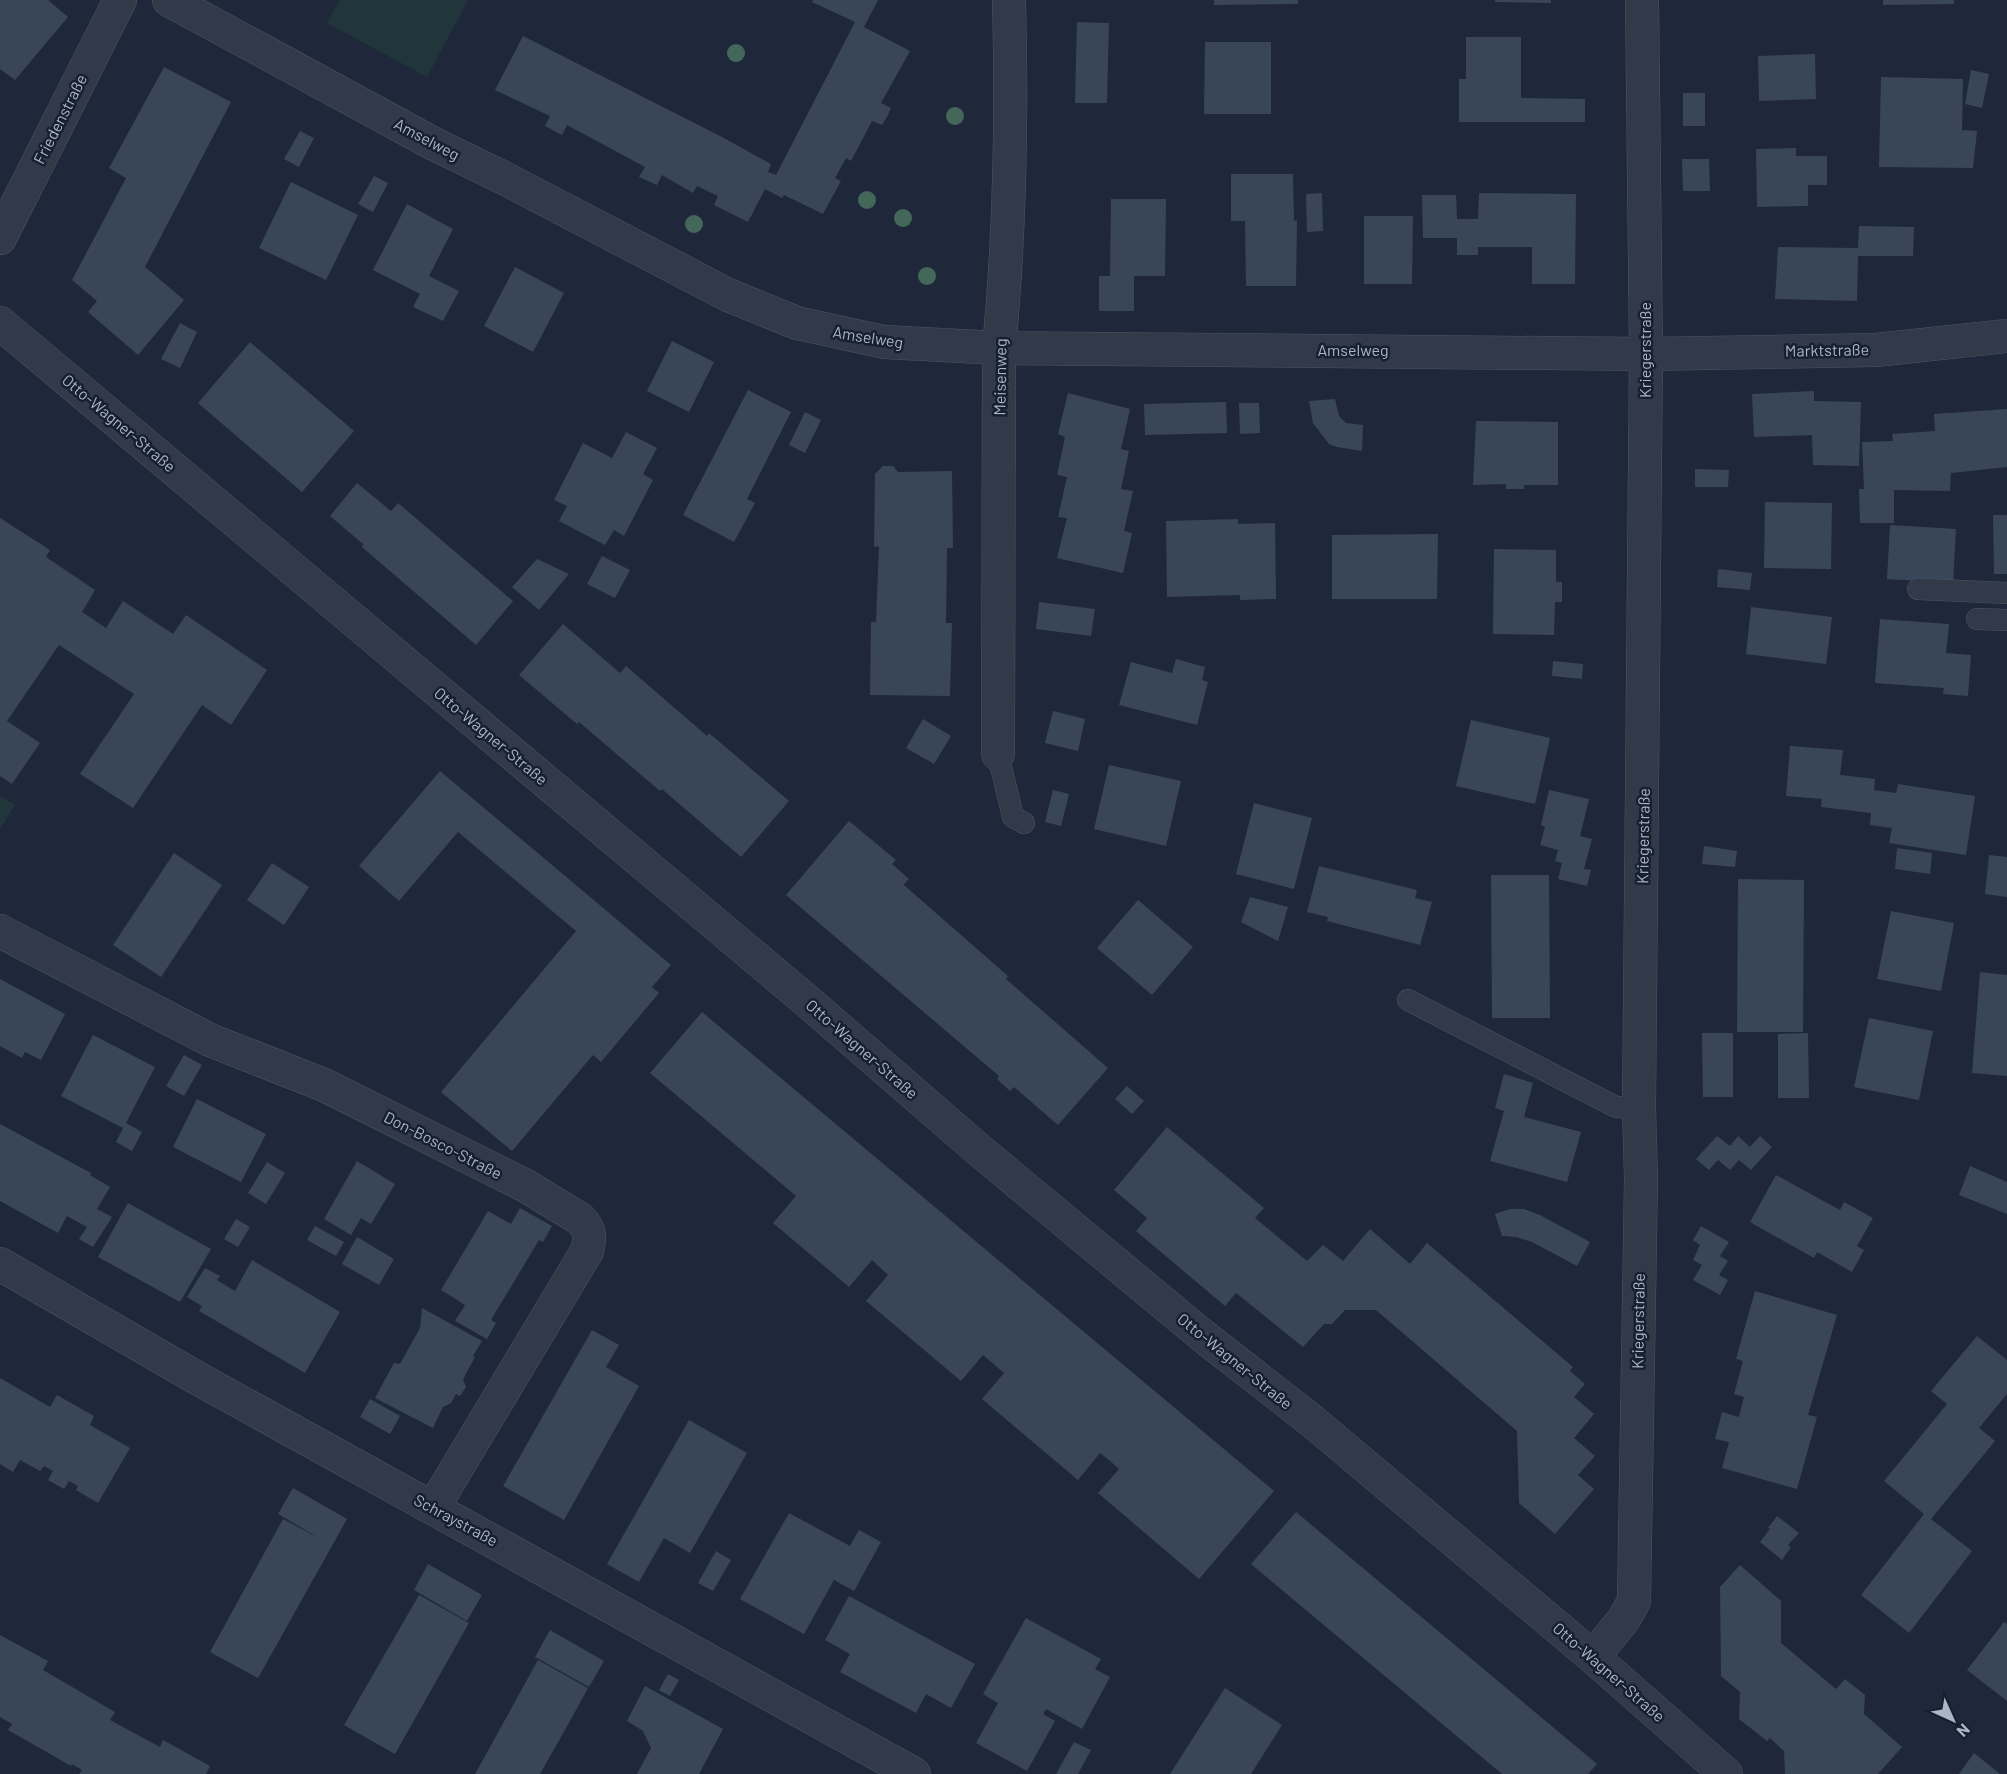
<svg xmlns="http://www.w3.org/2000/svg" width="2007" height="1774" font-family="Barlow,sans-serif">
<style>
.green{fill:#20363b}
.building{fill:#39465a}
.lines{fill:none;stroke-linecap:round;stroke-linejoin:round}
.service-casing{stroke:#4c5565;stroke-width:22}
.minor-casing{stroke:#4c5565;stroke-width:34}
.tertiary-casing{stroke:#4c5565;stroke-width:34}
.service{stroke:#323a4a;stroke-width:21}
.minor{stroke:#323a4a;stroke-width:33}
.tertiary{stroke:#323a4a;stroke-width:33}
.tree{fill:#436758}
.labels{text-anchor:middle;stroke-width:5;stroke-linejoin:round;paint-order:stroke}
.street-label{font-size:16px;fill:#acb5c7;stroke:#17202e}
</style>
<rect width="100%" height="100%" fill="#1e283a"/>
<path class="green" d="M340,0H468L427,77L327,23Z
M0,796L15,805L0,829Z"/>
<path class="building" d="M0,0H48L68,17L15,80L0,69Z
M813,0H878L864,27L910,51L881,103L891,108L887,117L882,125L872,121L851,161L846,158L835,178L841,181L823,214L784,195L782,198L765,189L748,222L714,205L718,196L697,186L693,193L662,175L657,185L639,177L645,167L567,125L562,135L545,126L550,116L495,90L523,36L722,137L771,164L768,172L776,175L855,22L812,2Z
M1214,0H1298V4L1214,5Z
M1495,0H1551V3L1495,2Z
M1883,0H1954V4L1883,5Z
M1077,22L1109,23L1107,103H1075Z
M1466,37H1521V98L1585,99V122H1459V79H1466Z
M1205,42H1271V114H1204Z
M1815,54L1816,99L1759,101L1758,56Z
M164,67L231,102L145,267L184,300L138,355L88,312L97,301L72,280L126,178L109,168Z
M1971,70L1989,74L1982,108L1965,104Z
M1881,77L1963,79L1962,130L1977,131L1973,168L1879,167Z
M1683,93H1705V126H1683Z
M300,131L314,138L299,167L284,159Z
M1796,148V156H1827V185H1808V206L1757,207L1756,149Z
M1682,159H1709L1710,191H1683Z
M1231,174H1293L1294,221L1297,220L1296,286H1246L1245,221H1231Z
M374,176L388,183L373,212L358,204Z
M291,182L358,215L326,280L259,248Z
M1322,193L1323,231L1307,232L1306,194Z
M1479,193L1576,194L1575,284H1532V247H1478V255H1457V238H1423L1422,195H1456L1457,219H1478Z
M1111,199H1166L1165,276H1134V311H1099V276H1110Z
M407,204L453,229L429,276L459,291L443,321L413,307L420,294L373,270Z
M1364,216H1413L1412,284H1364Z
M1859,226L1914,227L1913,256H1858L1857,301L1775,299L1778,247L1858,248Z
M515,267L564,293L533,352L484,326Z
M180,323L197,332L180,368L161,359Z
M672,341L714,362L689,412L647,391Z
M250,342L354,431L302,492L198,403Z
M748,390L791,412L747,499L755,503L734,542L683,515Z
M1814,391V401L1861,402L1859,466L1813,465L1812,435L1754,437L1752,394Z
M1068,393L1130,409L1121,449L1129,451L1121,489L1133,491L1124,531L1132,533L1123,573L1057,558L1067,518L1058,517L1067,477L1057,475L1065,437L1058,434Z
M1335,399L1339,416L1346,423L1363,425L1362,451L1337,447L1329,444L1313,423L1309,401Z
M1226,402L1227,433L1145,435L1144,404Z
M1239,403H1259L1260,433L1240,434Z
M2007,409V467L1951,473L1950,491L1894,490V523H1860L1859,489H1864L1862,442L1893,441L1892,434L1935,431L1934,414Z
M805,412L821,420L805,453L789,445Z
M1476,421L1558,422V485H1524V489H1506V484L1473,485Z
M626,432L657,448L643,474L653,480L624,536L614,530L605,545L559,521L567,506L554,500L583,443L612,458Z
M883,466H893L898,472L952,471L953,548H947L946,623H952L950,696L870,695L871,622H876L879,546L874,547L875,474Z
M1695,469L1729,470L1728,487H1695Z
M357,483L391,511L398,503L513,601L476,645L362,547L363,544L330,516Z
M1765,502L1832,503L1831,569L1764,568Z
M1993,515H2007V574H1994Z
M0,518L50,550L46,557L95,590L82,612L106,628L123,601L173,634L186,615L267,670L231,725L202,705L133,808L80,774L134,694L59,645L7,721L40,743L12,784L0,776Z
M1238,519V524L1275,523L1276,599L1240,600V595L1167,597L1166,521Z
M1890,525L1956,529L1953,583L1887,579Z
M1438,534L1437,599H1332V535Z
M1494,549L1556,550V582H1562V602H1555L1554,635L1493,634Z
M602,556L630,570L615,598L587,584Z
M537,559L569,574L539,610L512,587Z
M1718,569L1752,573L1750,590L1717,587Z
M1039,602L1095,609L1091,636L1036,629Z
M1751,607L1832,617L1826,664L1746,654Z
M1880,619L1949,624L1946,653L1971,655L1968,696L1943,694L1944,688L1875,683Z
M563,624L620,673L626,666L707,736L709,733L789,801L741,857L662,789L660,791L579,722L577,724L519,675Z
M1176,659L1205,667L1202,680L1208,682L1197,725L1119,705L1131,662L1172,673Z
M1553,661L1583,664L1582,679L1552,676Z
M1053,711L1085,719L1078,751L1045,743Z
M923,719L951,736L934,764L906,748Z
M1471,720L1550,738L1535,804L1456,786Z
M1790,746L1843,750L1840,775L1875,779L1874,790L1896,793L1898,784L1975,796L1966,855L1889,843L1892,828L1870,825L1871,813L1821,807L1822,799L1786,796Z
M1109,765L1181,781L1166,846L1094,829Z
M440,771L671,965L652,987L659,993L601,1062L593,1055L512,1151L441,1092L576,931L458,832L399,901L359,866Z
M1053,790L1069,794L1061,826L1045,822Z
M1549,790L1589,799L1580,836L1592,839L1584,869L1591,870L1587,886L1558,879L1562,863L1555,861L1558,850L1540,845L1545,827L1541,825Z
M1254,803L1312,818L1294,889L1236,874Z
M849,821L896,860L892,864L909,879L903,885L905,886L1008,976L1006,979L1108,1068L1058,1125L1014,1087L1010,1091L997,1079L999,1076L786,895Z
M1704,846L1737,851L1735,867L1702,864Z
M1897,848L1932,853L1930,874L1895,869Z
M174,853L222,885L161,977L113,945Z
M1989,855L2007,857V897L1985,894Z
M272,863L309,887L284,925L247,900Z
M1319,866L1417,890L1415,898L1432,902L1420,945L1327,921L1328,917L1307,912Z
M1491,875H1549L1550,1018H1492Z
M1738,879L1804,880L1803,1032H1737Z
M1250,897L1288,907L1278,941L1241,922Z
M1138,900L1193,947L1152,995L1097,948Z
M1891,911L1954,923L1941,991L1877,979Z
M1980,972L2007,975V1076L1972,1073Z
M0,979L65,1014L41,1060L25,1052L22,1058L0,1046Z
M702,1012L1274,1491L1199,1579L1098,1493L1119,1469L1109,1460L1100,1453L1078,1480L982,1399L1004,1373L983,1355L961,1381L866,1301L888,1275L872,1260L849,1287L773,1223L796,1196L650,1073Z
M1869,1018L1933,1031L1919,1100L1854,1087Z
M1702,1033H1733V1097H1703Z
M1808,1033L1809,1098H1778V1034Z
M93,1035L155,1067L126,1123L142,1132L132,1151L116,1142L123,1128L61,1096Z
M184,1055L202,1065L184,1096L166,1086Z
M1504,1074L1533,1083L1524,1117L1581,1132L1567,1182L1490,1161L1504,1111L1495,1108Z
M1127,1086L1144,1101L1132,1114L1115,1099Z
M197,1099L266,1134L241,1182L173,1147Z
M0,1124L91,1173L90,1175L110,1187L97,1209L112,1217L93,1247L79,1239L87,1227L67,1216L58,1233L0,1201Z
M1167,1127L1264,1208L1255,1218L1307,1261L1323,1245L1343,1261L1370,1229L1410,1264L1427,1243L1573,1367L1570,1371L1585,1384L1574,1397L1594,1414L1574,1438L1595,1456L1578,1475L1594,1489L1555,1534L1519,1503L1517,1431L1376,1310H1345L1332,1324H1324L1303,1347L1236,1293L1225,1306L1136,1231L1147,1218L1114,1190Z
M1717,1136L1730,1146L1738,1136L1750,1147L1760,1136L1772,1147L1751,1170L1739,1160L1730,1170L1718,1160L1709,1170L1696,1159Z
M357,1161L395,1184L371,1224L361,1218L351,1235L324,1219Z
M267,1162L285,1173L266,1204L248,1193Z
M1970,1166L2007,1182V1214L1959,1195Z
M1776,1175L1840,1210L1844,1202L1873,1218L1857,1246L1864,1250L1852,1272L1817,1252L1814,1258L1750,1222Z
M128,1203L211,1249L180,1302L98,1257Z
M520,1208L552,1226L543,1242L539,1240L491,1320L496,1323L487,1339L455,1321L465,1305L441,1290L488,1211L511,1224Z
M1510,1209H1524L1540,1215L1590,1242L1577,1266L1532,1242L1516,1237L1502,1236L1495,1214Z
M236,1219L250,1227L238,1247L224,1239Z
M315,1226L344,1242L336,1256L307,1240Z
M1701,1226L1729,1242L1720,1256L1728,1261L1719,1275L1728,1280L1720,1295L1693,1280L1702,1265L1693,1260L1700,1245L1693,1240Z
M357,1237L394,1259L379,1285L342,1264Z
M252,1260L340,1312L305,1373L199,1311L202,1306L187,1297L205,1268L220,1276L217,1280L235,1291Z
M1755,1291L1837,1315L1808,1415L1817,1417L1797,1489L1722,1468L1729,1442L1715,1439L1722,1412L1739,1417L1744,1397L1734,1394L1743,1361L1736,1359Z
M422,1308L482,1341L473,1356L475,1357L463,1379L466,1387L460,1396L456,1394L451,1403L443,1407L433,1428L375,1398L394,1363L400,1364L420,1328Z
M592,1330L619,1345L606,1367L639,1386L564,1520L503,1486Z
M1977,1336L2007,1360V1394L1979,1428L1995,1441L1931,1519L1972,1551L1909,1633L1861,1595L1924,1514L1884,1481L1947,1404L1931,1391Z
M0,1378L50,1407L57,1395L94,1416L90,1425L130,1448L98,1503L76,1490L78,1486L69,1481L64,1489L48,1480L53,1471L44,1466L40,1471L20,1460L13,1472L0,1464Z
M370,1399L400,1416L390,1434L360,1417Z
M689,1420L747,1453L690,1553L664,1538L639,1582L607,1564Z
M293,1488L347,1519L258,1678L210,1652L283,1519L321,1539L278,1514Z
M1296,1512L1597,1764L1588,1774H1502L1251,1564Z
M789,1513L850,1546L859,1530L881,1542L854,1591L834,1580L804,1634L740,1599Z
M1777,1516L1799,1533L1788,1545L1791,1547L1782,1560L1760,1542L1770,1529L1768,1528Z
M716,1551L731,1560L713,1591L698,1583Z
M428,1564L482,1595L467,1621L414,1590Z
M1740,1565L1781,1601V1643L1836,1689L1845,1679L1865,1695L1864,1714L1902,1747L1878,1774H1785L1784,1751L1770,1738L1767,1741L1739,1719L1740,1692L1721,1676L1720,1587Z
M419,1595L469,1623L395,1754L344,1725Z
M849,1596L975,1664L951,1708L926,1694L916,1713L840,1672L850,1654L825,1640Z
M1026,1618L1101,1659L1095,1669L1110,1677L1082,1729L1046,1709L1043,1714L1055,1721L1027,1771L976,1743L998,1703L983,1694Z
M2004,1622L2007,1624V1701L1967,1670Z
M550,1630L604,1661L589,1687L535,1657Z
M0,1635L48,1661L43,1670L115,1712L110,1720L160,1747L163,1740L210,1766L206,1774H79L82,1770L72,1764L71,1766L8,1730L12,1724L0,1717Z
M538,1660L588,1688L570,1721L540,1774H475Z
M668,1674L679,1680L670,1696L659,1690Z
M645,1686L723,1729L699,1774H637L651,1748L643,1731L627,1721Z
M1225,1688L1282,1725L1251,1774H1170Z
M1074,1742L1091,1750L1078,1774H1056Z
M1974,1753L2000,1774H1959Z"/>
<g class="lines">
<g class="service-casing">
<path id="service" d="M1918,589L2007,593
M1977,619L2007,620
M998,754L1013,817L1024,823
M1408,1000L1616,1107L1639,1108"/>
</g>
<g class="minor-casing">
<path id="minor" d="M169,0L434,144L504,178L728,295L797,323L884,342L999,348L1646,354L1876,350L2007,336
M0,238L120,0
M998,754L999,348C1010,233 1012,115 1009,0
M0,931L210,1040L324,1085L526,1186L580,1219C590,1229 591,1237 587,1251L433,1508
M0,1264L197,1378L914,1774
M1593,1657L1624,1619L1634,1601L1641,1178L1639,1108L1646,354L1642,0"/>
</g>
<g class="tertiary-casing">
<path id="tertiary" d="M0,323L807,1001L979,1150L1203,1336L1312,1421L1488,1569L1593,1657L1726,1774"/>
</g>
<use href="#service" class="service"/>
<use href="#minor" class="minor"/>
<use href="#tertiary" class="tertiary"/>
</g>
<g class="tree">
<circle cx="736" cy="53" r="9"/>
<circle cx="955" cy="116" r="9"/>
<circle cx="867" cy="200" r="9"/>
<circle cx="903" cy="218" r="9"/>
<circle cx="694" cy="224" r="9"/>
<circle cx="927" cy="276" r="9"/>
</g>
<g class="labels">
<g class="street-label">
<text transform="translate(60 119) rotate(-63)" y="6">Friedenstraße</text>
<text transform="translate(427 139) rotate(28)" y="6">Amselweg</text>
<text transform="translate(868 337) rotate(9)" y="6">Amselweg</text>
<text x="1353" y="356">Amselweg</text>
<text transform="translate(1645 350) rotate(-90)" y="6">Kriegerstraße</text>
<text transform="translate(1827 350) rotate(-1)" y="6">Marktstraße</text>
<text transform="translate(1000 377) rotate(-89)" y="6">Meisenweg</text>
<text transform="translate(119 423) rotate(40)" y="6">Otto-Wagner-Straße</text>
<text transform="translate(491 736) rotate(40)" y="6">Otto-Wagner-Straße</text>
<text transform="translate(1643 836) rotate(-89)" y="6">Kriegerstraße</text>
<text transform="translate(862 1049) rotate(41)" y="6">Otto-Wagner-Straße</text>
<text transform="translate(443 1145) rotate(27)" y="6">Don-Bosco-Straße</text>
<text transform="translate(1638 1321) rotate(-89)" y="6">Kriegerstraße</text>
<text transform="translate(1235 1361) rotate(39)" y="6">Otto-Wagner-Straße</text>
<text transform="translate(456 1520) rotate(28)" y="6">Schraystraße</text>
<text transform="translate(1609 1672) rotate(41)" y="6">Otto-Wagner-Straße</text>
</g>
</g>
<g transform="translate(1953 1720) rotate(135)" stroke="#17202e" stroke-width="4.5" paint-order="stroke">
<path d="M0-4.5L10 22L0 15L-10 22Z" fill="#acb5c7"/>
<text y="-9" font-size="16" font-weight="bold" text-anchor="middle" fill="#acb5c7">N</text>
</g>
</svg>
